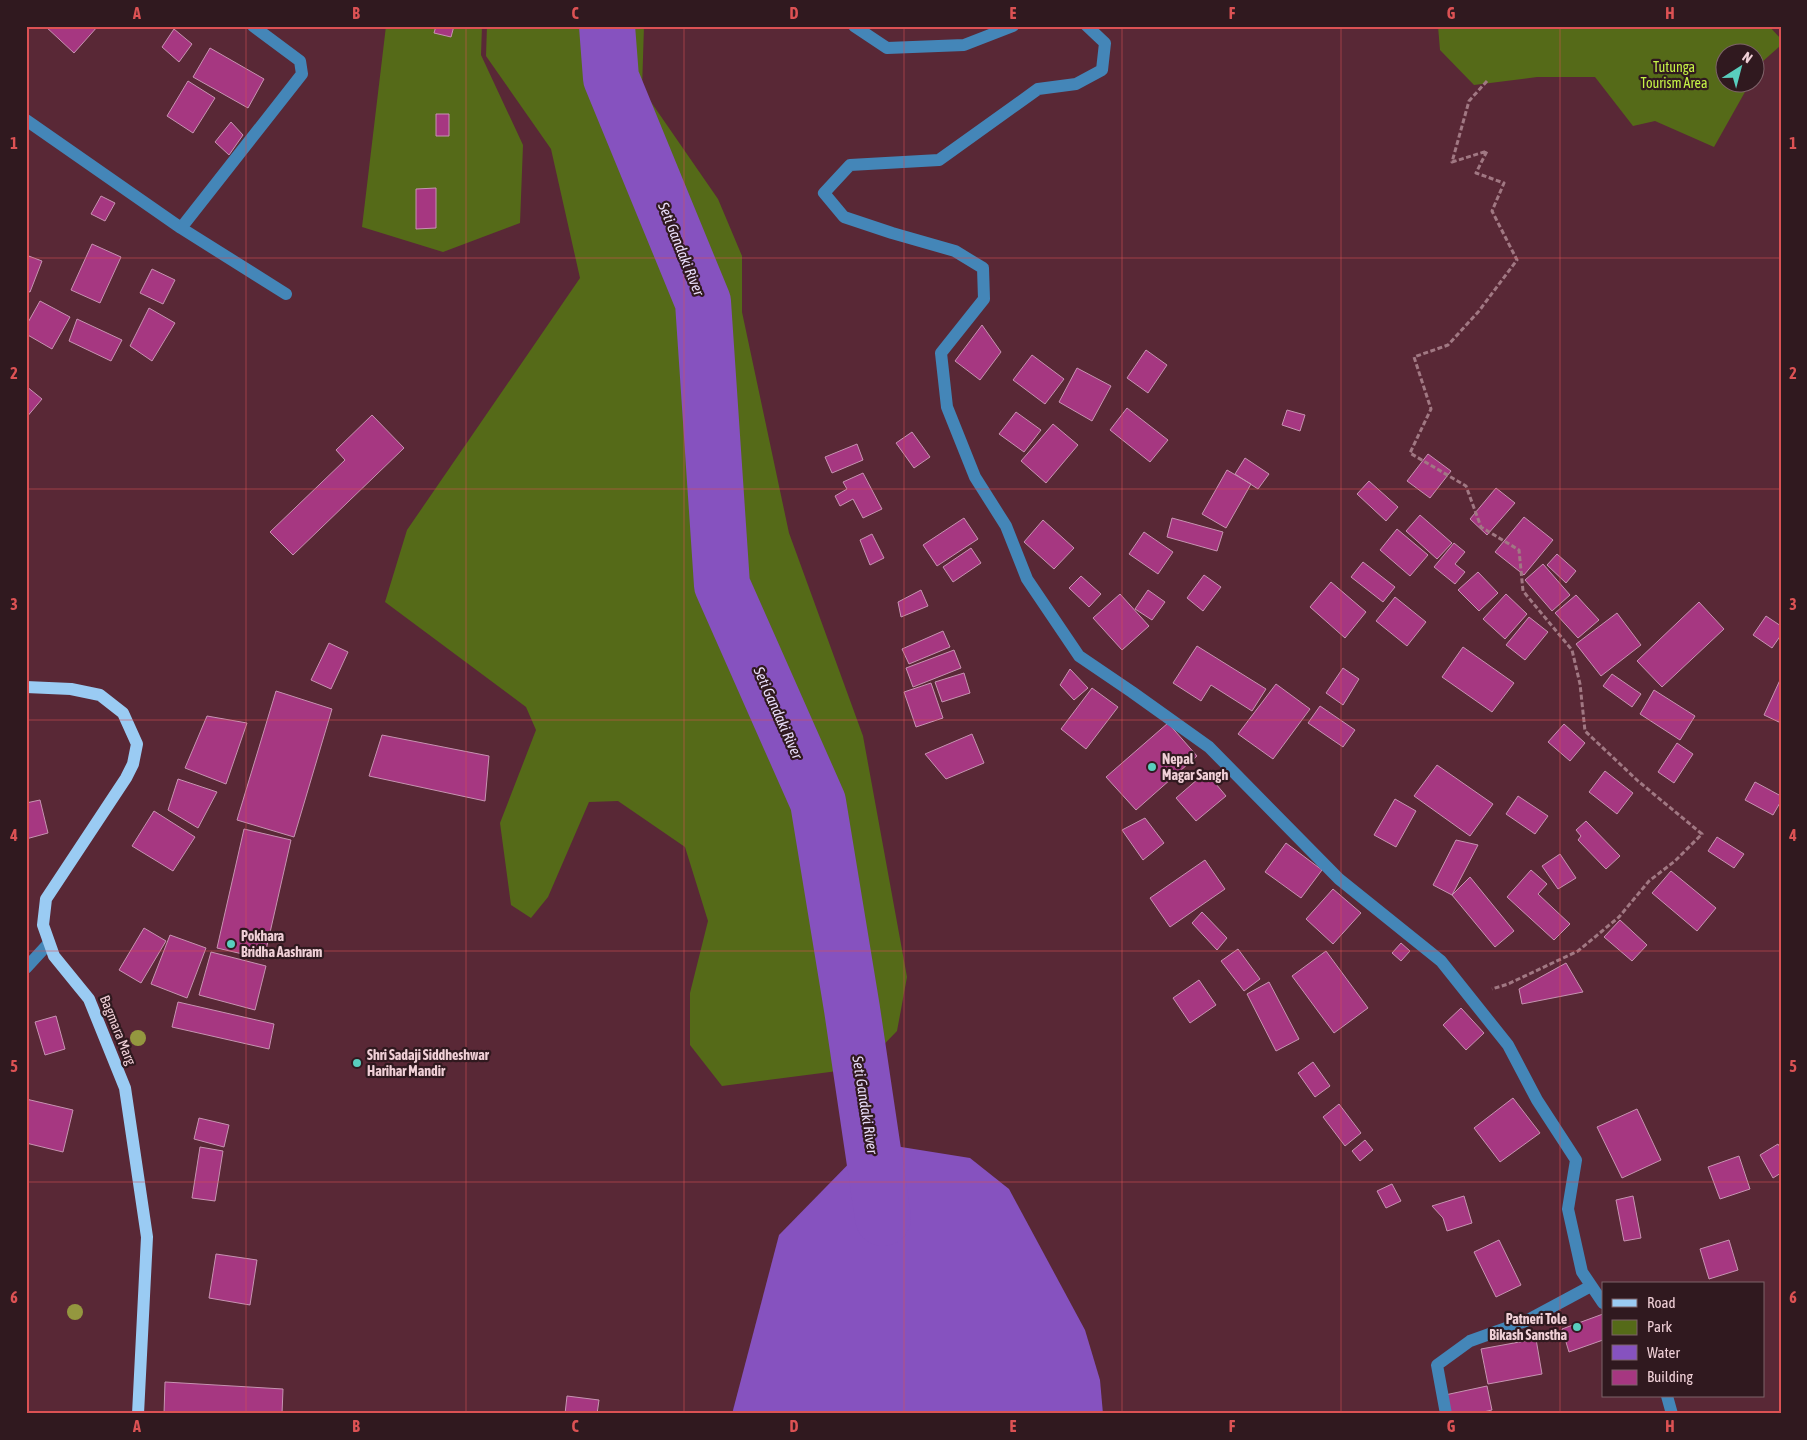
<svg xmlns="http://www.w3.org/2000/svg" width="1807" height="1440" font-family="'Asap Condensed',sans-serif">
<style>
.green{fill:#556a18}
.water{fill:#8652bf}
.lines{fill:none;stroke-linecap:round;stroke-linejoin:round}
.river{stroke:#8652bf;stroke-width:56}
.building{fill:#a63781;stroke:#c793b1}
.path{stroke:#a17883;stroke-width:3;stroke-dasharray:5 2.5;stroke-linecap:butt}
.minor{stroke:#4486b8;stroke-width:12}
.major{stroke:#9acbf3;stroke-width:12}
.tree{fill:#94973f}
.grid{fill:none;stroke:#dc5254;stroke-width:1;stroke-opacity:0.55}
.poi-dot{fill:#59cebe;stroke:#30191f;stroke-width:2}
.labels{text-anchor:middle;stroke-width:4.5;stroke-linejoin:round;paint-order:stroke}
.park-label{font-size:14px;fill:#c5f246;stroke:#30191f}
.poi-label{font-size:14px;font-weight:bold;fill:#f0d0d7;stroke:#30191f;text-anchor:start}
.street-label{font-size:14px;fill:#f0d0d7;stroke:#30191f}
.water-label{font-size:15px;font-style:italic;fill:#e9defa;stroke:#30191f}
.neatline{fill:none;stroke:#dc5254;stroke-width:2}
.grid-label{font-size:16px;text-anchor:middle;font-weight:bold;fill:#dc5254}
</style>
<rect width="100%" height="100%" fill="#592836"/>
<path class="green" d="M386,26H482L481,55L523,145L520,223L443,252L362,227Z
M487,26H644L642,89L718,199L742,256V312L789,533L863,736L907,977L897,1031L861,1068L722,1086L690,1045V993L708,921L685,847L618,801L589,802L548,897L531,918L511,905L500,823L536,730L526,707L385,602L407,530L580,278L551,149L486,56Z
M1438,26H1769L1781,39V45L1762,62L1755,75L1754,52H1724V82L1750,83L1714,147L1655,121L1633,126L1595,77H1537L1474,85L1440,50Z"/>
<path class="water" d="M870,1142L970,1158L1009,1189L1085,1330L1100,1380L1103,1414H732L779,1235Z"/>
<g class="lines">
<path class="river" d="M607,26L611,78L703,302L722,585L818,802L852,1009L883,1218"/>
</g>
<path class="building" d="M45,26H98L74,53Z
M436,26H454L451,37L434,33Z
M174,29L192,44L179,62L162,47Z
M210,48L264,79L248,108L193,77Z
M188,81L215,98L193,133L167,116Z
M436,114H449V136H436Z
M231,122L243,135L229,155L215,142Z
M436,188V228L416,229V189Z
M101,196L115,203L105,221L91,214Z
M92,244L121,257L100,303L71,290Z
M26,255L42,261L30,292L26,291Z
M152,269L175,280L163,304L140,293Z
M40,301L70,317L52,349L26,334V326Z
M149,308L175,323L152,361L130,346Z
M77,319L122,340L111,361L69,341Z
M982,325L1001,352L980,380L955,361Z
M1146,350L1167,365L1148,393L1127,378Z
M1032,355L1064,379L1045,404L1013,380Z
M1077,368L1111,386L1092,421L1059,402Z
M26,386L42,399L26,418Z
M1127,408L1168,440L1150,462L1110,430Z
M1287,410L1305,415L1300,431L1282,425Z
M1016,412L1041,430L1024,452L999,434Z
M372,415L404,448L293,555L270,532L345,460L336,450Z
M1053,424L1078,445L1046,483L1021,461Z
M912,432L930,457L914,468L896,443Z
M857,444L863,460L832,473L825,457Z
M1428,454L1451,471L1430,498L1407,481Z
M1245,458L1269,474L1258,489L1235,474Z
M1227,470L1251,484L1226,528L1202,514Z
M863,473L882,509L863,518L853,499L840,506L835,496L847,489L843,482Z
M1369,481L1398,507L1386,521L1357,494Z
M1496,488L1515,503L1487,535L1470,519Z
M1420,515L1452,543L1437,559L1406,531Z
M1524,517L1553,540L1524,575L1495,552Z
M964,518L978,539L937,566L923,545Z
M1172,518L1223,532L1217,551L1167,537Z
M1043,520L1074,548L1054,569L1024,542Z
M1397,529L1428,555L1410,576L1380,550Z
M1144,532L1173,552L1158,574L1129,554Z
M872,534L884,558L870,565L860,540Z
M1454,543L1465,552L1455,564L1465,572L1455,584L1434,567Z
M971,548L981,563L953,582L943,567Z
M1557,554L1576,571L1566,583L1547,565Z
M1363,562L1395,587L1383,602L1351,577Z
M1543,564L1570,595L1552,611L1525,580Z
M1478,572L1498,593L1479,611L1458,590Z
M1204,575L1221,587L1203,611L1187,598Z
M1081,576L1101,594L1089,607L1069,588Z
M1331,582L1366,612L1345,638L1310,607Z
M921,590L928,606L901,617L898,602Z
M1148,590L1165,602L1152,620L1135,609Z
M1120,594L1149,626L1122,650L1093,618Z
M1506,594L1527,614L1505,639L1483,619Z
M1576,595L1599,620L1578,638L1555,613Z
M1395,597L1426,622L1407,646L1376,621Z
M1699,602L1724,629L1662,687L1637,661Z
M1617,613L1641,645L1601,676L1576,644Z
M1766,616L1781,626V635L1772,648L1753,635Z
M1529,617L1548,632L1525,660L1506,645Z
M943,631L950,647L909,664L902,649Z
M329,643L348,652L331,689L311,680Z
M1197,646L1266,689L1252,711L1211,685L1201,701L1173,683Z
M1463,647L1514,683L1492,712L1442,677Z
M954,650L961,668L913,687L906,668Z
M1343,668L1359,679L1343,705L1326,693Z
M1070,669L1088,688L1074,700L1060,685Z
M964,673L970,693L942,702L935,682Z
M1612,674L1641,694L1632,707L1603,686Z
M1780,680L1781,681V723L1764,715Z
M931,683L943,718L916,727L904,692Z
M1276,684L1310,709L1273,759L1238,734Z
M1092,688L1118,707L1086,749L1061,729Z
M1654,690L1695,716L1680,740L1640,714Z
M276,691L332,709L294,837L237,820Z
M1320,706L1355,730L1343,747L1308,723Z
M207,716L247,723L226,784L185,768Z
M1168,723L1197,756L1136,810L1106,777Z
M1564,724L1585,743L1570,761L1548,742Z
M972,734L984,763L946,779L925,754Z
M382,735L489,756L485,801L369,776Z
M1677,743L1693,754L1674,783L1658,772Z
M1437,765L1493,804L1470,836L1414,796Z
M1605,771L1633,793L1617,814L1589,792Z
M1206,772L1226,796L1196,821L1176,798Z
M178,779L217,792L198,828L168,810Z
M1755,782L1781,796V801L1773,815L1745,800Z
M1518,796L1548,816L1535,834L1506,814Z
M1395,799L1416,811L1396,847L1374,835Z
M40,800L48,833L26,839V803Z
M154,811L195,837L173,871L132,846Z
M1145,818L1164,843L1143,860L1122,830Z
M1586,821L1620,856L1606,869L1578,840L1581,836L1576,830Z
M244,829L291,840L264,959L217,948Z
M1717,837L1744,854L1734,868L1708,851Z
M1456,840L1478,845L1452,895L1433,885Z
M1286,843L1322,870L1301,898L1265,872Z
M1560,854L1576,878L1558,889L1542,866Z
M1205,860L1225,889L1170,927L1150,898Z
M1531,870L1547,884L1538,894L1570,924L1554,940L1507,897Z
M1671,871L1716,908L1697,931L1652,893Z
M1470,877L1514,931L1495,947L1452,895Z
M1333,889L1361,913L1333,944L1306,919Z
M1202,912L1227,938L1217,950L1192,923Z
M1620,920L1647,945L1632,961L1604,937Z
M144,928L166,941L141,983L119,970Z
M170,935L206,948L187,998L151,984Z
M1401,943L1410,951L1401,961L1392,953Z
M1238,949L1260,979L1244,991L1221,961Z
M1326,951L1368,1008L1334,1033L1292,976Z
M211,952L266,966L255,1010L199,995Z
M1566,963L1583,992L1522,1004L1519,989Z
M1199,980L1216,1005L1190,1023L1173,998Z
M1269,982L1299,1039L1276,1051L1247,994Z
M178,1002L274,1024L269,1049L172,1027Z
M1461,1008L1484,1033L1466,1050L1443,1025Z
M56,1016L65,1049L45,1055L35,1022Z
M1313,1062L1330,1086L1315,1097L1298,1073Z
M1513,1098L1540,1133L1500,1162L1474,1128Z
M26,1099L73,1110L63,1152L26,1143Z
M1339,1104L1361,1133L1345,1146L1323,1117Z
M1637,1109L1661,1160L1622,1178L1597,1127Z
M199,1118L229,1125L224,1147L194,1139Z
M1365,1140L1373,1150L1360,1161L1352,1151Z
M1778,1144L1781,1149V1173L1773,1178L1760,1155Z
M200,1147L223,1151L215,1201L192,1198Z
M1739,1156L1750,1189L1720,1199L1708,1167Z
M1392,1184L1401,1201L1386,1208L1377,1191Z
M1464,1196L1472,1223L1447,1231L1443,1218L1432,1206Z
M1633,1196L1641,1238L1624,1241L1616,1200Z
M1499,1240L1521,1285L1496,1297L1474,1252Z
M1729,1240L1738,1270L1709,1279L1700,1249Z
M216,1254L257,1260L250,1305L209,1298Z
M1603,1314V1340L1569,1352L1562,1329Z
M1536,1339L1542,1374L1488,1384L1481,1349Z
M165,1382L283,1389L282,1414H164Z
M1487,1386L1492,1410L1475,1414H1449L1445,1395Z
M567,1396L599,1400L597,1414H565Z
M1411,1412V1414H1364V1413Z"/>
<g class="lines">
<path class="path" d="M1487,81L1469,101L1452,162L1487,151L1476,173L1504,183L1492,211L1517,260L1479,311L1448,345L1414,357L1431,409L1410,453L1466,486L1481,527L1519,550L1523,591L1572,650L1580,684L1585,731L1638,781L1702,834L1675,861L1649,881L1619,917L1578,951L1508,984L1492,989"/>
<path class="minor" d="M253,26L300,61L302,74L181,228L286,294
M854,26L887,48L964,45L1013,26
M1087,26L1105,43L1102,70L1076,84L1038,89L939,160L850,165L824,193L844,217L892,233L955,251L983,268L984,299L941,353L947,407L975,477L1006,526L1027,579L1079,656L1132,692L1209,747L1339,879L1441,961L1508,1045L1537,1100L1576,1160L1568,1209L1582,1272L1603,1303
M26,120L181,228
M26,968L49,943
M1667,1396L1672,1414
M1446,1414L1437,1365L1470,1341L1526,1321L1591,1286"/>
<path class="major" d="M26,687L71,689L100,695L123,713L137,744L133,764L126,778L46,899L43,925L54,956L89,999L125,1088L147,1237L138,1414"/>
</g>
<g class="tree">
<circle cx="138" cy="1038" r="8"/>
<circle cx="75" cy="1312" r="8"/>
</g>
<path class="grid" d="M246,26V1414M466,26V1414M684,26V1414M904,26V1414M1122,26V1414M1341,26V1414M1560,26V1414M26,258H1781M26,489H1781M26,720H1781M26,951H1781M26,1182H1781"/>
<g class="poi-dot">
<circle cx="1152" cy="767" r="5"/>
<circle cx="231" cy="944" r="5"/>
<circle cx="357" cy="1063" r="5"/>
<circle cx="1577" cy="1327" r="5"/>
</g>
<g class="labels">
<g class="park-label">
<text x="1674" y="72">Tutunga<tspan x="1674" dy="16">Tourism Area</tspan></text>
</g>
<g class="poi-label">
<text x="1162" y="764">Nepal<tspan x="1162" dy="16">Magar Sangh</tspan></text>
<text x="241" y="941">Pokhara<tspan x="241" dy="16">Bridha Aashram</tspan></text>
<text x="367" y="1060">Shri Sadaji Siddheshwar<tspan x="367" dy="16">Harihar Mandir</tspan></text>
<text x="1567" y="1324" text-anchor="end">Patneri Tole<tspan x="1567" dy="16">Bikash Sanstha</tspan></text>
</g>
<g class="street-label">
<text transform="translate(118 1030) rotate(68)" y="5">Bagmara Marg</text>
</g>
<g class="water-label">
<text transform="translate(681 249) rotate(68)" y="5">Seti Gandaki River</text>
<text transform="translate(778 713) rotate(66)" y="5">Seti Gandaki River</text>
<text transform="translate(865 1105) rotate(81)" y="5">Seti Gandaki River</text>
</g>
</g>
<rect width="1807" height="1440" fill="none" stroke="#30191f" stroke-width="55"/>
<rect x="1602" y="1282" width="162" height="115" fill="#30191f" stroke="#7d6269"/>
<rect x="1612" y="1299" width="25" height="8" fill="#9acbf3" stroke="#7d6269"/>
<text x="1647" y="1308" font-size="15" fill="#f0d0d7">Road</text>
<rect x="1612" y="1320" width="25" height="15" fill="#556a18" stroke="#7d6269"/>
<text x="1647" y="1332" font-size="15" fill="#f0d0d7">Park</text>
<rect x="1612" y="1345" width="25" height="15" fill="#8652bf" stroke="#7d6269"/>
<text x="1647" y="1358" font-size="15" fill="#f0d0d7">Water</text>
<rect x="1612" y="1370" width="25" height="15" fill="#a63781" stroke="#7d6269"/>
<text x="1647" y="1382" font-size="15" fill="#f0d0d7">Building</text>
<g transform="translate(1740 68) rotate(36)"><circle r="24" fill="#30191f" stroke="#7d6269"/>
<path d="M0-4L9 19L0 12L-9 19Z" fill="#59cebe"/>
<text y="-8" font-size="14" font-weight="bold" text-anchor="middle" fill="#f0d0d7">N</text>
</g>
<rect x="28" y="28" width="1752" height="1384" class="neatline"/>
<g class="grid-label">
<text x="137" y="19">A</text>
<text x="356" y="19">B</text>
<text x="575" y="19">C</text>
<text x="794" y="19">D</text>
<text x="1013" y="19">E</text>
<text x="1232" y="19">F</text>
<text x="1451" y="19">G</text>
<text x="1670" y="19">H</text>
<text x="14" y="149">1</text>
<text x="1793" y="149">1</text>
<text x="14" y="379">2</text>
<text x="1793" y="379">2</text>
<text x="14" y="610">3</text>
<text x="1793" y="610">3</text>
<text x="14" y="841">4</text>
<text x="1793" y="841">4</text>
<text x="14" y="1072">5</text>
<text x="1793" y="1072">5</text>
<text x="14" y="1303">6</text>
<text x="1793" y="1303">6</text>
<text x="137" y="1432">A</text>
<text x="356" y="1432">B</text>
<text x="575" y="1432">C</text>
<text x="794" y="1432">D</text>
<text x="1013" y="1432">E</text>
<text x="1232" y="1432">F</text>
<text x="1451" y="1432">G</text>
<text x="1670" y="1432">H</text>
</g>
</svg>
